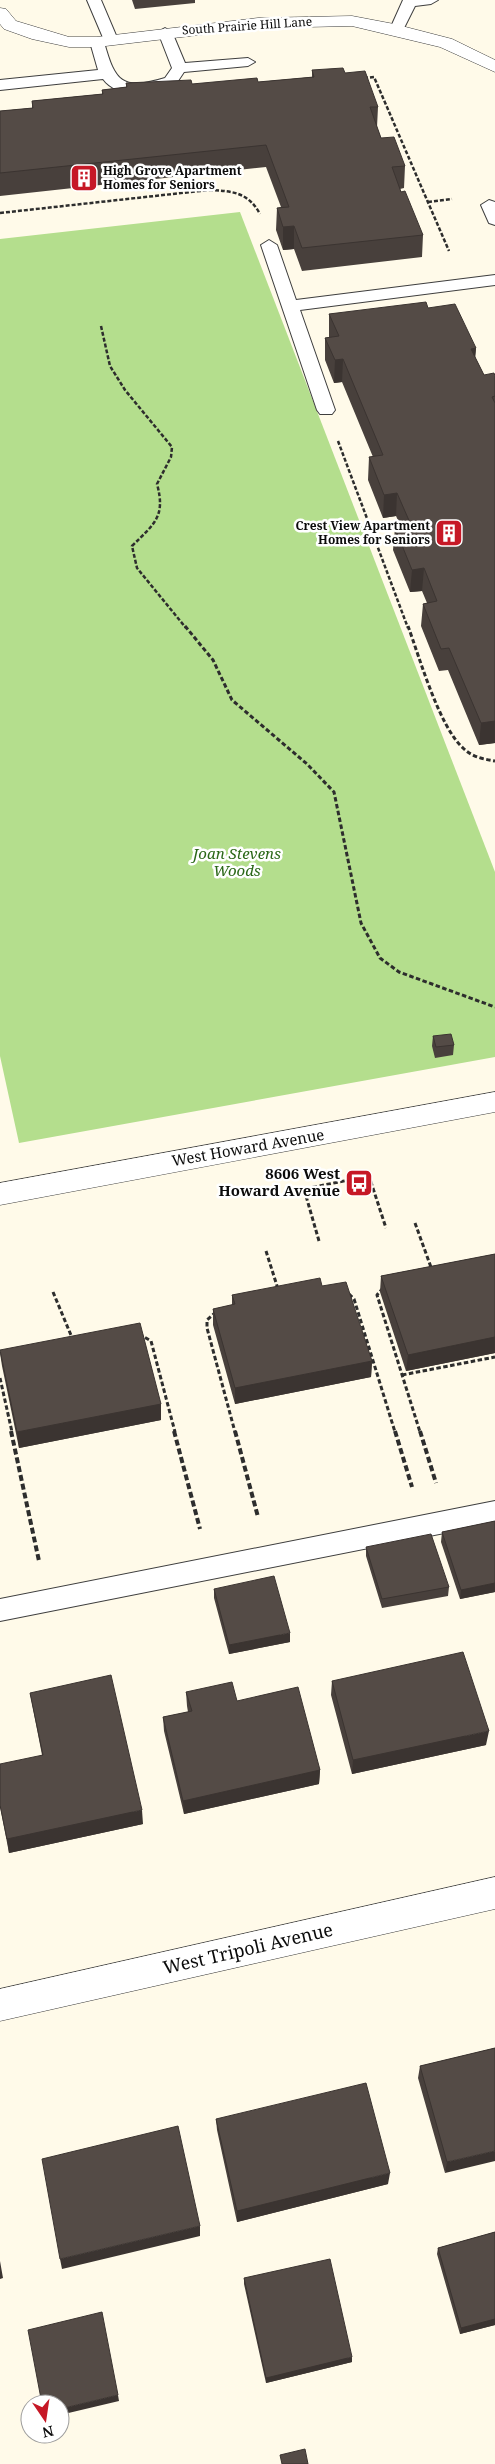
<svg xmlns="http://www.w3.org/2000/svg" width="495" height="2464" font-family="'Noto Serif',serif">
<style>
.forest{fill:#b4de8d}
.lines{fill:none;stroke-linecap:round;stroke-linejoin:round}
.service-casing{stroke:#3e3e3e;stroke-width:2}
.minor-casing{stroke:#3e3e3e;stroke-width:1}
.tertiary-casing{stroke:#3e3e3e;stroke-width:1}
.path-far2{stroke:#2d2d2d;stroke-width:2.5;stroke-dasharray:4 2;stroke-linecap:butt}
.path-far1{stroke:#2d2d2d;stroke-width:3;stroke-dasharray:4.5 2.5;stroke-linecap:butt}
.path{stroke:#2d2d2d;stroke-width:4;stroke-dasharray:6 3;stroke-linecap:butt}
.service{fill:#fff;fill-rule:evenodd}
.minor{fill:#fff;fill-rule:evenodd}
.tertiary{fill:#fff;fill-rule:evenodd}
.wall{fill:#48403c}
.shaded-wall{fill:#3b3431}
.building{fill:#544b46;stroke:#3b3431}
.labels{text-anchor:middle;stroke-width:5;stroke-linejoin:round;paint-order:stroke}
.far-street-label{font-size:12px;fill:#0b0b0b;stroke:#fff}
.far-poi-label{font-size:12px;font-weight:bold;fill:#0b0b0b;stroke:#fff;text-anchor:start}
.park-label{font-size:15px;font-style:italic;fill:#2a6717;stroke:#fff}
.street-label{font-size:15px;fill:#0b0b0b;stroke:#fff}
.poi-label{font-size:15px;font-weight:bold;fill:#0b0b0b;stroke:#fff;text-anchor:end}
.near-street-label{font-size:18px;fill:#0b0b0b;stroke:#fff}
</style>
<rect width="100%" height="100%" fill="#fffae9"/>
<path class="forest" d="M240,212L495,872V1057L19,1143L0,1056V239Z"/>
<g class="lines">
<g class="service-casing">
<path id="service" d="M87,0H101L118,40L116,43H106L104,40Z
M403,0H438L431,4L415,6L402,32H392L390,29Z
M165,28L172,32L185,63L248,58L255,62L248,66L184,72L176,84C155,91 119,101 103,79L0,90V80L98,70L90,42L97,38L104,42C115,82 122,91 165,78L172,68L158,32Z
M489,200L495,202V225L489,223L481,205Z
M269,240L277,245L296,300L495,275V285L300,310L335,410L332,414H320L317,410L261,245Z
M495,1501V1523L0,1621V1599Z"/>
</g>
<g class="minor-casing">
<path id="minor" d="M0,8L6,9L16,21L69,37H97L258,18L352,16L394,24L452,39L495,60V72L440,47L352,26L258,28L97,47H69L32,39L4,29L0,24Z
M495,1877V1909L0,2021V1989Z"/>
</g>
<g class="tertiary-casing">
<path id="tertiary" d="M495,1092V1112L0,1205V1183Z"/>
</g>
<path class="path-far2" d="M364,78L374,77L449,251
M428,202L452,199
M0,213L209,190C232,191 248,192 260,214
M101,326L110,366L125,390L172,447L171,457L157,484C166,517 154,524 132,546L137,568L186,628
M338,441L408,628"/>
<path class="path-far1" d="M185,626L213,660L232,700L307,764L334,792L361,923L380,958L399,972L495,1007
M408,626C420,659 439,726 463,748C472,757 483,759 495,761
M415,1223L432,1270
M319,1241L304,1189L369,1176L386,1228
M266,1251L278,1289
M383,1288L377,1295L420,1432
M53,1292L73,1340
M349,1294L354,1299L395,1432
M216,1312L207,1320V1328L235,1432
M139,1334L151,1341L175,1432
M402,1375L495,1357
M0,1378L12,1432"/>
<path class="path" d="M11,1431L39,1561
M174,1431L200,1529
M235,1431L258,1517
M395,1431L412,1487
M420,1431L436,1483"/>
<use href="#service" class="service"/>
<use href="#minor" class="minor"/>
<use href="#tertiary" class="tertiary"/>
</g>
<path class="wall" d="M132,0H195V3L135,9Z
M312,70L345,73L378,107L377,127L381,138L405,166L404,188L400,189L423,235L422,257L302,271L294,249L283,250L276,230L277,208L281,207L266,167L0,196V111L32,108V101L102,94V90L126,87V83L192,84L258,82L312,77Z
M428,308L476,348L475,357L484,375L495,376V743L479,745L448,670L439,671L421,626L423,604L427,603L422,591L410,592L393,550L395,528L401,527L396,516L383,518L368,480L369,457H373L342,382L334,383L325,360V338L329,337V314Z
M433,1036L454,1045L453,1055L435,1058L432,1046Z
M495,1254V1353L406,1371L380,1292L381,1276Z
M322,1286L372,1361L371,1377L235,1404L213,1325V1309L232,1305V1295Z
M0,1353L161,1404V1420L19,1448L2,1366Z
M495,1521V1592L460,1599L441,1542L442,1532Z
M366,1547L449,1587L448,1596L382,1608L366,1556Z
M214,1589L290,1642L229,1654L214,1598Z
M332,1681L486,1745L352,1774L331,1695Z
M186,1692L237,1701L320,1770L319,1784L184,1814L164,1731L163,1717L188,1712L187,1706Z
M30,1693L143,1824L9,1853L0,1806L42,1755Z
M495,2048L445,2173L418,2078L420,2066Z
M216,2119L388,2184L237,2222L217,2130Z
M495,2232V2325L460,2334L437,2254L438,2248Z
M244,2278L352,2362L266,2383L244,2284Z"/>
<path class="shaded-wall" d="M294,226V249L283,250V227Z
M476,348L474,371L471,349Z
M343,359L342,382L334,383L335,360Z
M397,493L396,516L383,518L384,495Z
M424,568L422,591L410,592L412,570Z
M495,721V743L479,745L481,723Z
M495,1337V1353L406,1371L408,1355Z
M372,1361L371,1377L235,1404V1388Z
M161,1404V1420L19,1448L17,1432Z
M495,1583V1592L460,1599L461,1590Z
M290,1633V1642L229,1654V1645Z
M489,1731L486,1745L352,1774L353,1760Z
M320,1770L319,1784L184,1814L183,1801Z
M142,1810L143,1824L9,1853L7,1839Z
M495,2151V2161L445,2173L447,2162Z
M390,2173L388,2184L237,2222V2211Z
M200,2226V2236L62,2269L60,2259Z
M0,2261L3,2278L0,2279Z
M495,2319V2325L460,2334L461,2328Z
M352,2357V2362L266,2383V2378Z
M118,2395L119,2401L60,2415V2409Z"/>
<path class="building" d="M343,68L345,73L365,71L378,107H370L381,138L394,137L405,166L392,167L401,192L405,191L423,235L302,248L294,226L283,227L277,208L289,207L266,145L0,173V111L33,108L32,101L103,94L102,90L127,87L126,83L191,80L192,84L257,78L258,82L314,77L312,70Z
M426,302L428,308L455,304L476,348L471,349L484,375L494,373L495,376V396L492,397L495,403V721L481,723L449,648L441,649L423,604L437,601L424,568L412,570L395,528L411,525L397,493L384,495L369,457L383,455L343,359L335,360L325,338L339,336L329,314Z
M451,1034L454,1045L436,1047L433,1036Z
M495,1254V1337L408,1355L381,1276Z
M320,1278L322,1286L346,1282L372,1361L235,1388L213,1309L235,1304L232,1295Z
M140,1323L161,1404L17,1432L0,1350Z
M495,1521V1583L461,1590L442,1532Z
M431,1534L449,1587L382,1599L366,1547Z
M274,1576L290,1633L229,1645L214,1589Z
M463,1652L489,1731L353,1760L332,1681Z
M111,1675L142,1810L7,1839L0,1805V1764L43,1755L30,1693Z
M232,1682L237,1701L298,1687L320,1770L183,1801L163,1717L192,1711L186,1692Z
M495,2048V2151L447,2162L420,2066Z
M366,2083L390,2173L237,2211L216,2119Z
M178,2126L200,2226L60,2259L42,2159Z
M495,2232V2319L461,2328L438,2248Z
M330,2259L352,2357L266,2378L244,2278Z
M102,2312L118,2395L60,2409V2404H42L28,2330Z
M305,2449L308,2464H282L280,2455Z"/>
<defs>
<g id="building-square" transform="scale(1.4375)"><rect x="-9" y="-9" width="18" height="18" rx="4" fill="#c61826" stroke="#fff"/><path d="M-4-6H4V6H1V3H-1V6H-4ZM-2.5-4.3h1.7v1.8h-1.7ZM.8-4.3h1.7v1.8H.8ZM-2.5-1h1.7V.8h-1.7ZM.8-1h1.7V.8H.8Z" fill="#fff"/></g>
<g id="bus-square" transform="scale(1.4375)"><rect x="-9" y="-9" width="18" height="18" rx="4" fill="#c61826" stroke="#fff"/><path d="M-5-6H5V4H4V6H2V4H-2V6H-4V4H-5ZM-3.5-4V0h7V-4ZM-3.5 1.2v1.5H-2V1.2ZM2 1.2v1.5H3.5V1.2Z" fill="#fff"/></g>
</defs>
<g fill-rule="evenodd">
<use href="#building-square" x="84" y="178"/>
<use href="#building-square" x="449" y="533"/>
<use href="#bus-square" x="359" y="1183"/>
</g>
<g class="labels">
<g class="far-street-label">
<text transform="translate(247 26) rotate(-4)" y="4">South Prairie Hill Lane</text>
</g>
<g class="far-poi-label">
<text x="103" y="175">High Grove Apartment<tspan x="103" dy="14">Homes for Seniors</tspan></text>
<text x="430" y="530" text-anchor="end">Crest View Apartment<tspan x="430" dy="14">Homes for Seniors</tspan></text>
</g>
<g class="park-label">
<text x="237" y="859">Joan Stevens<tspan x="237" dy="17">Woods</tspan></text>
</g>
<g class="street-label">
<text transform="translate(248 1148) rotate(-10)" y="5">West Howard Avenue</text>
</g>
<g class="poi-label">
<text x="340" y="1179">8606 West<tspan x="340" dy="17">Howard Avenue</tspan></text>
</g>
<g class="near-street-label">
<text transform="translate(248 1949) rotate(-13)" y="6">West Tripoli Avenue</text>
</g>
</g>
<g transform="translate(45 2419) rotate(167)"><circle r="24" fill="#ffffff" stroke="#9d9d9d"/>
<path d="M0-4L9 19L0 12L-9 19Z" fill="#c61826"/>
<text y="-8" font-size="14" font-weight="bold" text-anchor="middle" fill="#0b0b0b">N</text>
</g>
</svg>
